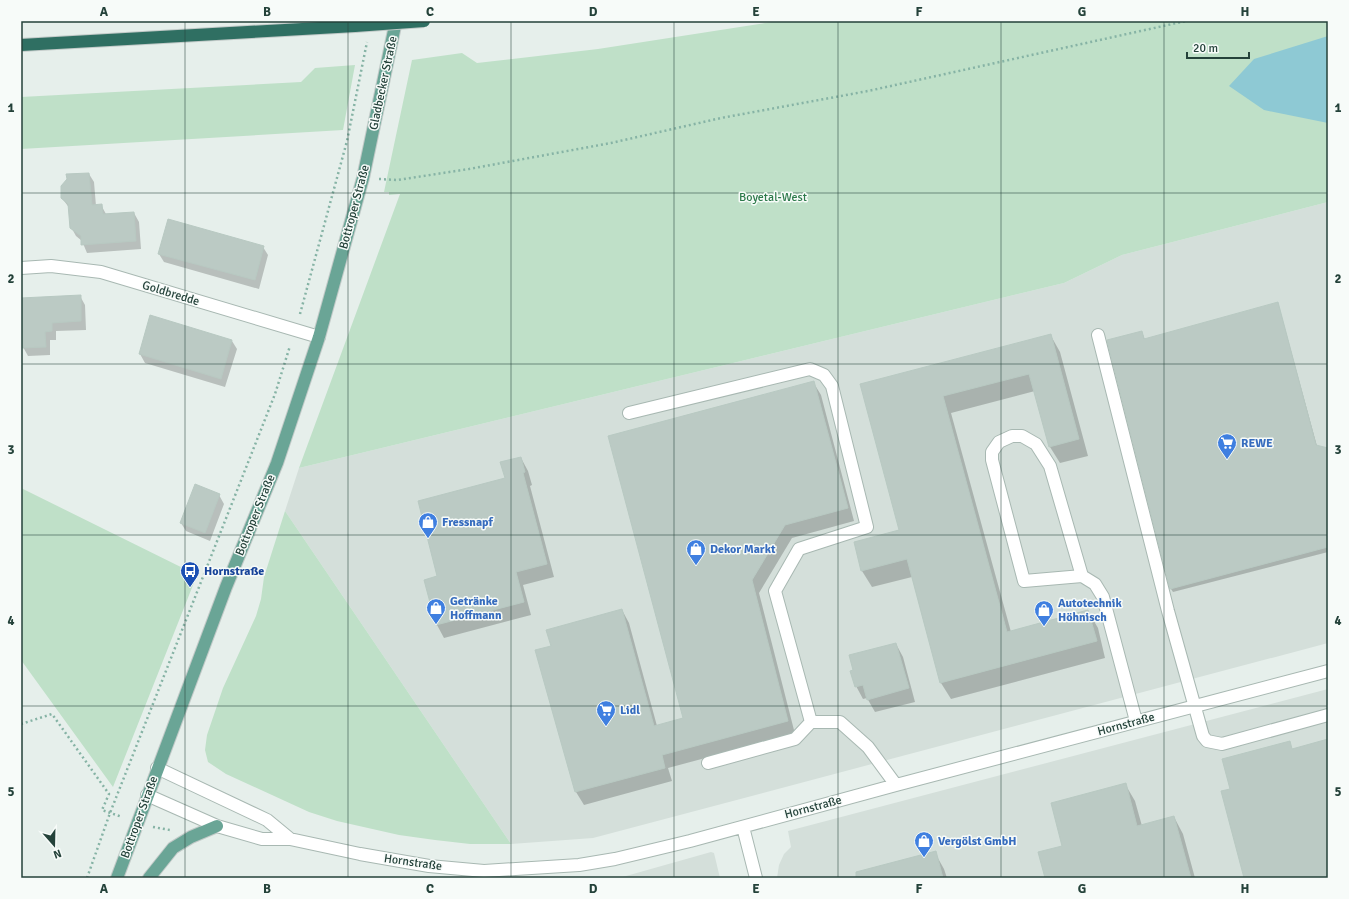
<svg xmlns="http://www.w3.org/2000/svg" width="1349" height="899" font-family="Signika,sans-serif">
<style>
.built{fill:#d4dfda}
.green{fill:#bfe0c8}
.water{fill:#8ec9d4}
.shadow{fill:#0003}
.building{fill:#bbcac4;stroke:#b8c9c2}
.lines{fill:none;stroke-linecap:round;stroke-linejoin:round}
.minor-casing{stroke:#a8b8b2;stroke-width:14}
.major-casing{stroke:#c2cac8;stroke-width:14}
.highway-casing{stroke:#c2cac8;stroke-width:14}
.path{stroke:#86b3a5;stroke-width:2.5;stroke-dasharray:2 3;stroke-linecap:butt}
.minor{stroke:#fff;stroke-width:12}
.major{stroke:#6aa596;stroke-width:12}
.highway{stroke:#2f6f62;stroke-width:12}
.highway-bridge-casing{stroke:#c2cac8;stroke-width:14;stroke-linecap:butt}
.highway-bridge{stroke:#2f6f62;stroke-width:12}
.grid{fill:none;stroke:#24423a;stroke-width:1;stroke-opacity:0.55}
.labels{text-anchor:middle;stroke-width:3;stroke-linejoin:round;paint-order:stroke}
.street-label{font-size:12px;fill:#24423a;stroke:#f7fbf9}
.park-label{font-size:12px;fill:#2d7a4b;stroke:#f7fbf9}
.shop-label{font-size:12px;font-weight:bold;fill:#366cbe;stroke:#f7fbf9;text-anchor:start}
.transit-label{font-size:12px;font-weight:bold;fill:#164399;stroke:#f7fbf9;text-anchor:start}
.neatline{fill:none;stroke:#24423a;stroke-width:1.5}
.grid-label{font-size:13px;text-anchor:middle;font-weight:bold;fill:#24423a}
</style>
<rect width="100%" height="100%" fill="#e6efeb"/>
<path class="built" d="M1328,202V643L593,838L511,844L285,511L299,468L1064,283L1122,255Z
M1328,689V878H777L779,865L784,854L791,847L788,831Z
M711,852L714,853L720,878H619Z"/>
<path class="green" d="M778,21H1328V202L1122,255L1064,283L299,468L400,194L389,195V192H384L412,60L462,53L477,63L598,49Z
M355,65L343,130L21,149V97L301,82L315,68Z
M21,488L197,575L113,787L21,660Z
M285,511L511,844H470L435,840L399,835L337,821L309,812L226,774L208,762L205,750L207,735L223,688L256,616L261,599L264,577Z"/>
<path class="water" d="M1328,36V123L1264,110L1229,86L1254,59Z"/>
<path class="shadow" d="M89,174L94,182L96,206L101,205L106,214L134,213L139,222L141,249L87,253L82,241L76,236L71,227L70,209L62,198Z
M263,247L268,255L259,289L164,262L159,254Z
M80,296L85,305L86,330L56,331V340H50V355L28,356L23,347L21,299Z
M1278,303L1317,446L1328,449V552L1173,592L1171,589L1142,332L1145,340Z
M1051,336L1060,352L1088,456L1060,463L1050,447L1035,391L951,413L1011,632L1088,611L1098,628L1105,658L951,699L941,683L912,577L872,587L862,571L855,542L901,531L861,385Z
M232,341L237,349L225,387L145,363L140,354Z
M813,382L821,395L854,521L792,538L759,593L795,734L668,768L672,781L584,805L576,792L536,651L552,647L622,610L629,623L657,726L684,719Z
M521,458L528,471L532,485L530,486L554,577L523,585L531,615L444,638L437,625L425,580L438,577Z
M219,495L224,504L210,541L186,531L181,523Z
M896,644L903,657L915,702L875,712L867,698L863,699L856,686Z
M1125,784L1135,801L1142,826L1174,817L1183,834L1195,878H1046L1064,846Z
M935,853L944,869L947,878H879Z"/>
<path class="building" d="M89,173L92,205L102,204L103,214L134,212L136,241L81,245V236L70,228L68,204L61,198V186L67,179L66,174Z
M168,219L264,246L255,280L158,254Z
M81,295V321L52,323V331L45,332L46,347L22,348L21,298Z
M1278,302L1316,445L1328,448V547L1170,589L1107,340L1142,331L1144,339Z
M150,315L232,340L221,379L139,354Z
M1051,334L1079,439L1049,447L1029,374L943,396L1007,632L1088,610L1097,641L940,683L907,559L861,571L854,542L899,530L860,384Z
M814,381L848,508L785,525L752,580L788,721L662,755L665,768L575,792L535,650L551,646L546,630L622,609L654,726L683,718L608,436Z
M521,457L525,472L523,473L547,564L516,572L524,602L436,625L424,580L437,576L418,501L505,478L500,462Z
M195,484L220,494L205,533L180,523Z
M896,643L909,688L867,700L863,685L855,687L850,671L853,670L849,655Z
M1328,739V878H1244L1221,791L1230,789L1222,759L1290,741L1292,749Z
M1126,783L1137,826L1174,816L1191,878H1045L1038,852L1062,846L1051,803Z
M936,851L943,878H856V872Z"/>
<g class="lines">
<g class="minor-casing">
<path id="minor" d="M21,268L51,266L101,272L319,337
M1098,335L1168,611L1203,736L1207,741L1222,744L1328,715
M629,413L810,369L824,375L832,386L867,527L799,549L775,591L811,722
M1082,576L1050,466L1036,444L1022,436H1012L999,442L992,452V460L1024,581L1082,576L1095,584L1103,597L1136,721
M708,763L795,739L811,722H840L868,747L896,785
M157,768L267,820L290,839
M147,795L217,826L262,839H290L360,854L429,866L484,871L579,865L615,859L690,841L896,785L1328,671
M743,827L756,878"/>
</g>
<g class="major-casing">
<path id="major" d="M117,878L226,587L277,463L319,337L363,178L396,21
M149,878L173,848L191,837L217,826"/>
</g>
<g class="highway-casing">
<path id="highway" d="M21,45L355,26"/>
</g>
<path class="path" d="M379,179L397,180L469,169L611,143L721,118L868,91L1186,21
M300,314L347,141L367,42
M21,724L52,714L109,794L102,810L122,817
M153,827L170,830
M87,878L110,813L275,394L290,346"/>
<use href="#minor" class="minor"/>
<use href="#major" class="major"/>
<use href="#highway" class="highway"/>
<g class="highway-bridge-casing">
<path id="highway-bridge" d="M355,26L424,21"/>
</g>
<use href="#highway-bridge" class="highway-bridge"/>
</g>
<path class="grid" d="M185,21V878M348,21V878M511,21V878M674,21V878M838,21V878M1001,21V878M1164,21V878M21,193H1328M21,364H1328M21,535H1328M21,706H1328"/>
<defs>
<g id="supermarket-pin" transform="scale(1)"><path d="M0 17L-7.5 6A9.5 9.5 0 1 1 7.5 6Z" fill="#3f7fe0" stroke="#f7fbf9"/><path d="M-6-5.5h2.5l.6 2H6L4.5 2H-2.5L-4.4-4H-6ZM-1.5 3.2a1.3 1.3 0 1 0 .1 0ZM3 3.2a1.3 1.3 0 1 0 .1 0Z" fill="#fff"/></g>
<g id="shop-pin" transform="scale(1)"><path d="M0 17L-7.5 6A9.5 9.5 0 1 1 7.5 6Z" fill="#3f7fe0" stroke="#f7fbf9"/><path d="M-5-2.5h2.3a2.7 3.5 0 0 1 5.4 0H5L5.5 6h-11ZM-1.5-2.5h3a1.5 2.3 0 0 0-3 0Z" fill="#fff"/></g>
<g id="bus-pin" transform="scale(1)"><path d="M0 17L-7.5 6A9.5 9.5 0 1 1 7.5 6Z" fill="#1a4fb4" stroke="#f7fbf9"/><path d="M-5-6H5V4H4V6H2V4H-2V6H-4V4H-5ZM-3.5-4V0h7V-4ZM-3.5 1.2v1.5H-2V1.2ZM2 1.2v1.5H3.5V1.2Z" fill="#fff"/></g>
</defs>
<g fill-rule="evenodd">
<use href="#supermarket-pin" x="1227" y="443"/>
<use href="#shop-pin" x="428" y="522"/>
<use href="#shop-pin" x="696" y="549"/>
<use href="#bus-pin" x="190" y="571"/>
<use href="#shop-pin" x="436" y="608"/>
<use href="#shop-pin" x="1044" y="610"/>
<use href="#supermarket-pin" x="606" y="710"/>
<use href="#shop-pin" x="924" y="841"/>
</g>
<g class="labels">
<g class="street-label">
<text transform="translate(383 83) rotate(-78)" y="4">Gladbecker Straße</text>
<text transform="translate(354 207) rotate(-75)" y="4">Bottroper Straße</text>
<text transform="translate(171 293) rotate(17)" y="4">Goldbredde</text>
<text transform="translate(255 515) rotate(-68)" y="4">Bottroper Straße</text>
<text transform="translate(1126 724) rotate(-15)" y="4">Hornstraße</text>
<text transform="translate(813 807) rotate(-15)" y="4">Hornstraße</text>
<text transform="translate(139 817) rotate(-70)" y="4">Bottroper Straße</text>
<text transform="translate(413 862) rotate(8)" y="4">Hornstraße</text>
</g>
<g class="park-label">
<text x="773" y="201">Boyetal-West</text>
</g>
<g class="shop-label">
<text x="1241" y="447">REWE</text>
<text x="442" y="526">Fressnapf</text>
<text x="710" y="553">Dekor Markt</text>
<text x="450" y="605">Getränke<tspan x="450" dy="14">Hoffmann</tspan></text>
<text x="1058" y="607">Autotechnik<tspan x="1058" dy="14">Höhnisch</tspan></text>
<text x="620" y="714">Lidl</text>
<text x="938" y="845">Vergölst GmbH</text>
</g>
<g class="transit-label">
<text x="204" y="575">Hornstraße</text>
</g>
</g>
<rect width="1349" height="899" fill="none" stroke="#f7fbf9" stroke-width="44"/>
<g transform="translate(54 845) rotate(160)" stroke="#f7fbf9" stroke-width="3" paint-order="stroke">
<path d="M0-3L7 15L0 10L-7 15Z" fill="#24423a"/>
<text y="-6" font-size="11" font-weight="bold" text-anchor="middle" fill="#24423a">N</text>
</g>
<path d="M1187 52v6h62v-6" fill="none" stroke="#24423a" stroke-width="2"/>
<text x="1193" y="52" font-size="12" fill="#24423a" stroke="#f7fbf9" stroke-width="3" paint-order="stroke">20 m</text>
<rect x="22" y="22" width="1305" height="855" class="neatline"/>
<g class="grid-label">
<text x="104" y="16">A</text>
<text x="267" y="16">B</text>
<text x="430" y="16">C</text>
<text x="593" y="16">D</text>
<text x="756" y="16">E</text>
<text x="919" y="16">F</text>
<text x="1082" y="16">G</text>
<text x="1245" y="16">H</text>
<text x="11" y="112">1</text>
<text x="1338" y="112">1</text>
<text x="11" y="283">2</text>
<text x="1338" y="283">2</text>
<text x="11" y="454">3</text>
<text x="1338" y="454">3</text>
<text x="11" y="625">4</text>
<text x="1338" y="625">4</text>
<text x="11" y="796">5</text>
<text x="1338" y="796">5</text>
<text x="104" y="893">A</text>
<text x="267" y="893">B</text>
<text x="430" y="893">C</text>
<text x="593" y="893">D</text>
<text x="756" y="893">E</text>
<text x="919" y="893">F</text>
<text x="1082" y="893">G</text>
<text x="1245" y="893">H</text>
</g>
</svg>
